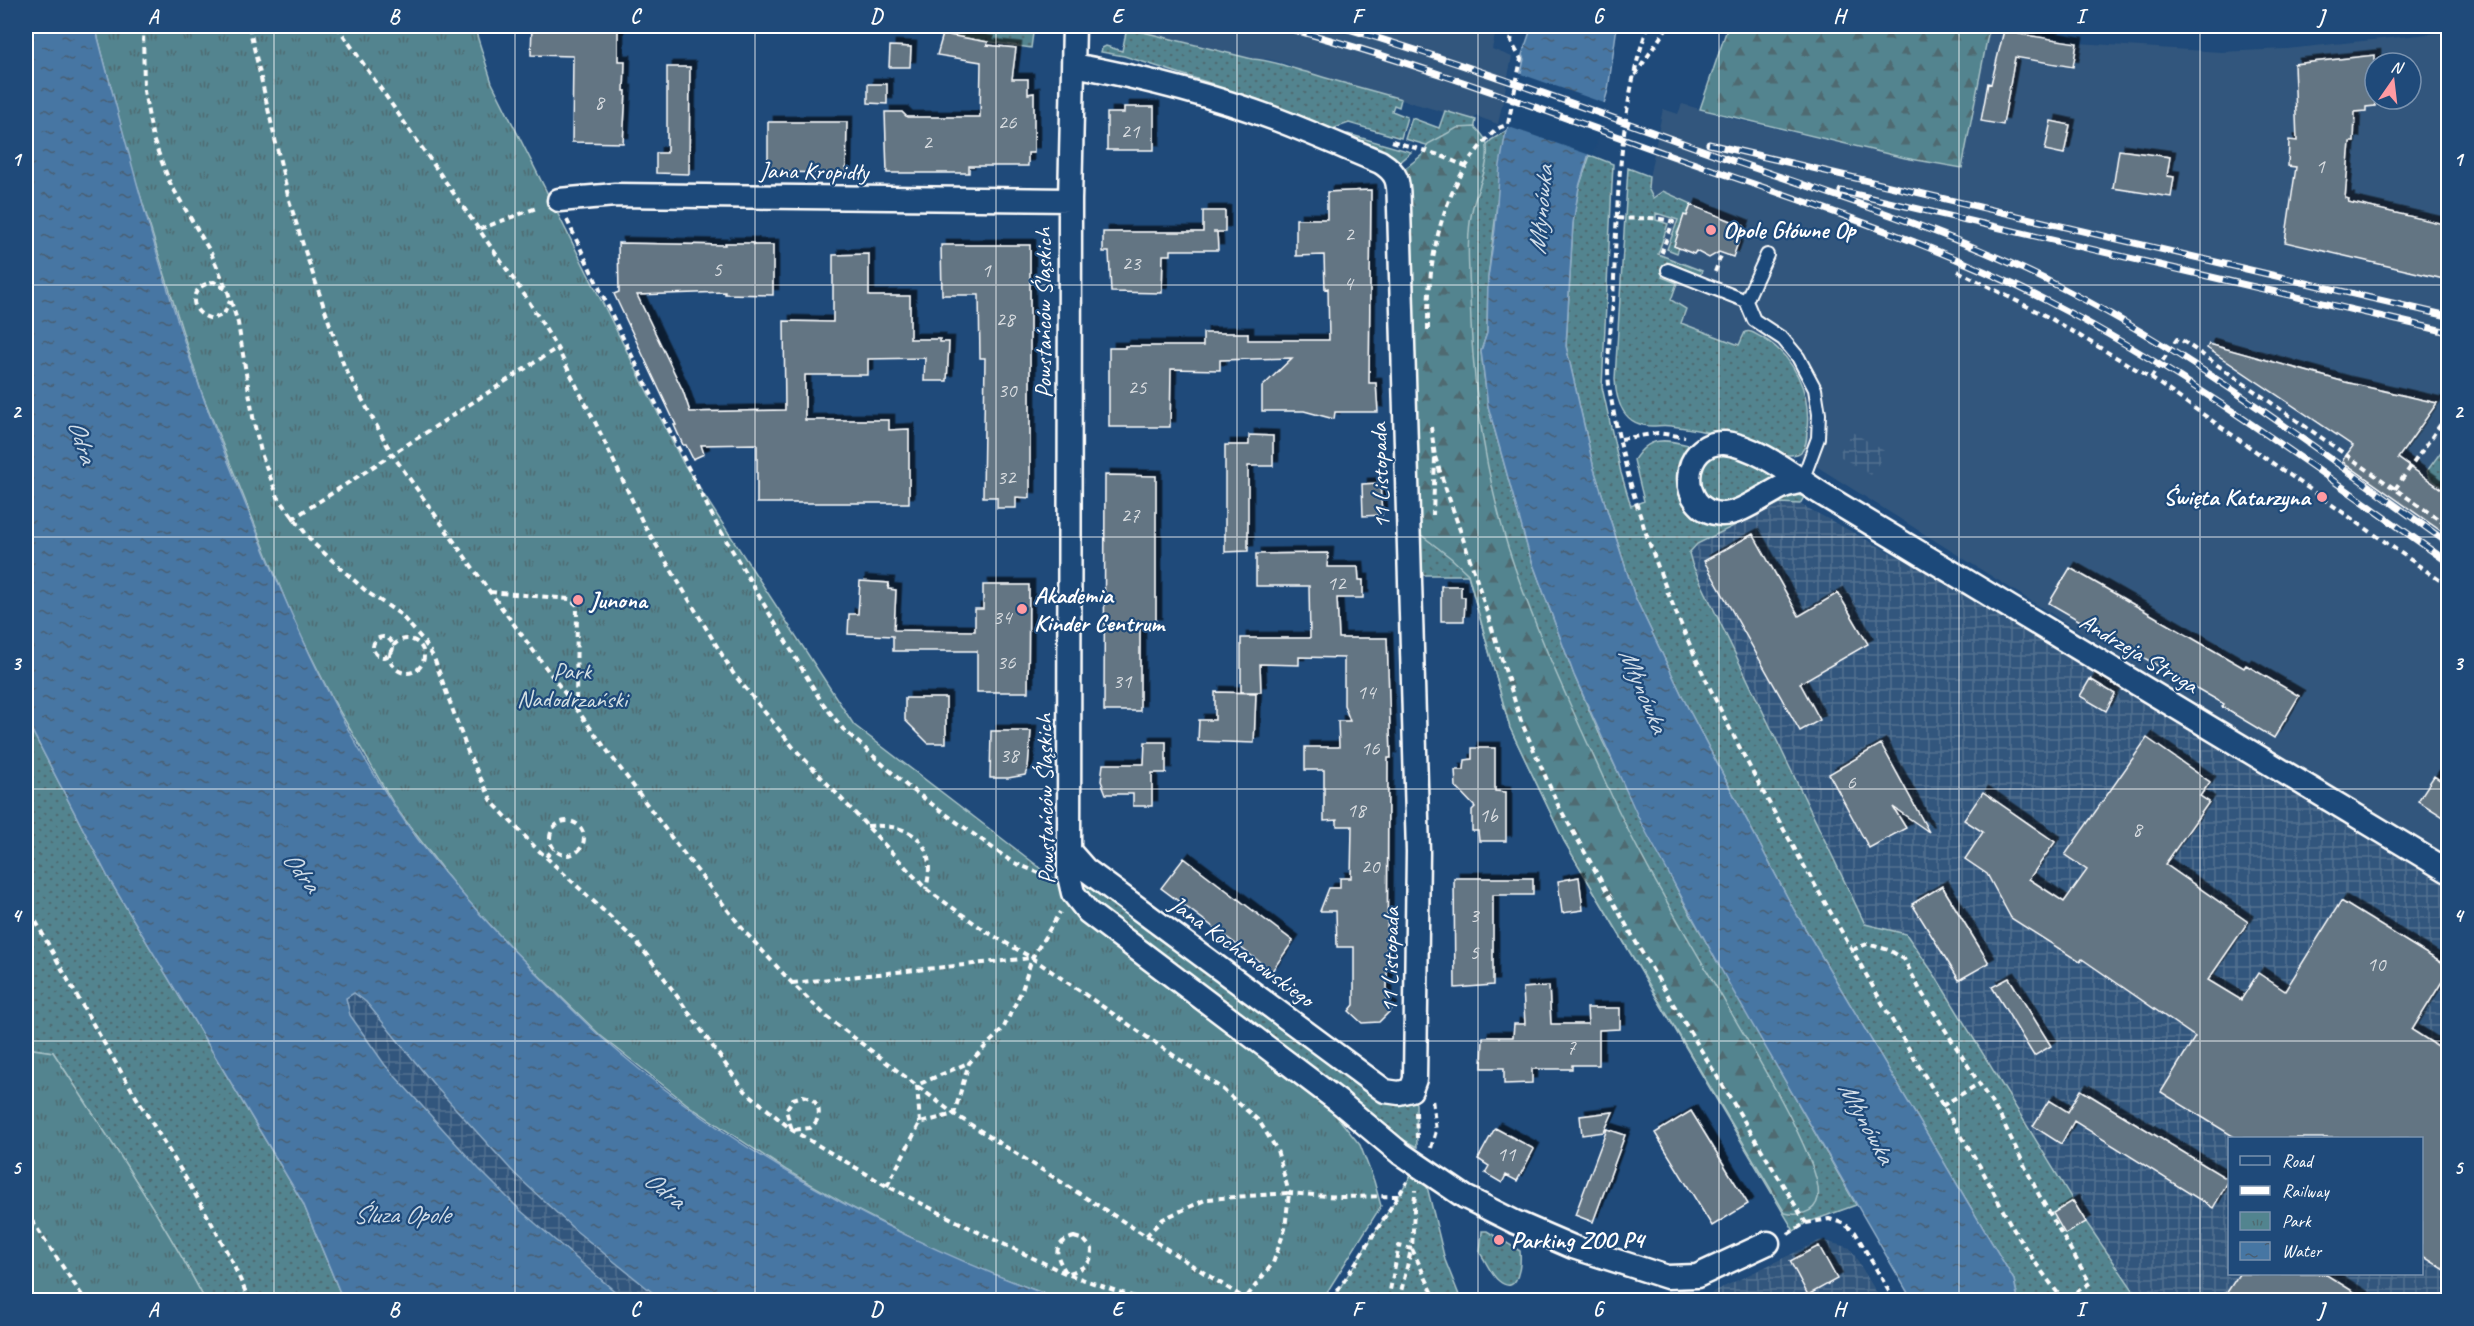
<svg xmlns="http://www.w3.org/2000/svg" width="2474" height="1326" font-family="Caveat,sans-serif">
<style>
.built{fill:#33577d;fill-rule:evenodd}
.industrial{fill:url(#industrial-grid);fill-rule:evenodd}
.grass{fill:url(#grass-dots);stroke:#a8c2c7;stroke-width:1.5}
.forest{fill:url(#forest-firs);stroke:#a8c2c7;stroke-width:1.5}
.park{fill:url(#park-tufts);stroke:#a8c2c7;stroke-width:1.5}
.water{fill:url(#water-ripples);stroke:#90adc8;stroke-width:1.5}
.pier{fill:#1f4a7a}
.building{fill:#637483;stroke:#fff;stroke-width:1.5;filter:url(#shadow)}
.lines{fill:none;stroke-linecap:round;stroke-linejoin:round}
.service-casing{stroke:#fff;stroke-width:16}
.minor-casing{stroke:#fff;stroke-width:27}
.path{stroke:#fff;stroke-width:4;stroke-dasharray:6 4.5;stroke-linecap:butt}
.service{stroke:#1f4a7a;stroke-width:12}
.minor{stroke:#1f4a7a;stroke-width:22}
.rail-casing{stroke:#fff;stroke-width:7}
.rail{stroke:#1f4a7a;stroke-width:4.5;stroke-dasharray:14;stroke-linecap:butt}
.grid{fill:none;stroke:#fff;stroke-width:1.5;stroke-opacity:0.55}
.poi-dot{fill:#ff9aa2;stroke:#1f4a7a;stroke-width:2}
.labels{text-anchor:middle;stroke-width:4.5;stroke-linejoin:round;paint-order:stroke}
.number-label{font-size:21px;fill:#d8dce0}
.street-label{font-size:24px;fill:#fff;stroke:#1f4a7a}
.poi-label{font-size:24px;font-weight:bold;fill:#fff;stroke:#1f4a7a;text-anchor:start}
.park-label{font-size:24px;fill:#d4e0e3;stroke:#1f4a7a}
.water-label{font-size:26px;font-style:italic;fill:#d1dde8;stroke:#1f4a7a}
.neatline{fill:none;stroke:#fff;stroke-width:2}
.grid-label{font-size:20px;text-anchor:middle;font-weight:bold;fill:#fff}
</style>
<defs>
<pattern id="industrial-grid" width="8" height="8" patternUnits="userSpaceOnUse" patternTransform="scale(1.5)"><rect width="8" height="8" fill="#33577d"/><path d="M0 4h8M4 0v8" fill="none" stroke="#527090"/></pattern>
<pattern id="grass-dots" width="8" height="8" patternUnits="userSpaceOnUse" patternTransform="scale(1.5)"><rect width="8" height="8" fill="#52848f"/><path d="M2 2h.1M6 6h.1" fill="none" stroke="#4f6b71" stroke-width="1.8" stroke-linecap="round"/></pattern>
<pattern id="forest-firs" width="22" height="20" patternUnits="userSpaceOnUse" patternTransform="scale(1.5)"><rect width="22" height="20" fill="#52848f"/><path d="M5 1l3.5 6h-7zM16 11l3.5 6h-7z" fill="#4f6b71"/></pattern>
<pattern id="park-tufts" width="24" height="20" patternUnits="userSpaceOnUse" patternTransform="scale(1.5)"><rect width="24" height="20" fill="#52848f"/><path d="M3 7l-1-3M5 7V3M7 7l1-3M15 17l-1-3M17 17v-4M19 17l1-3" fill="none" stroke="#4f6b71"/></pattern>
<pattern id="water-ripples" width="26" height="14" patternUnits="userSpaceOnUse" patternTransform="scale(1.5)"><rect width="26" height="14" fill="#4676a3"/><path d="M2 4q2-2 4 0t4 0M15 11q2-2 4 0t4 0" fill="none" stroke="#495f73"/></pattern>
<filter id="shadow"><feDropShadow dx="5.5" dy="-5.5" stdDeviation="0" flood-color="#0009"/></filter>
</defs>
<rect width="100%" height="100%" fill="#1f4a7a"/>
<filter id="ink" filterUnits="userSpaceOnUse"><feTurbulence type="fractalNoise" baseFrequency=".0167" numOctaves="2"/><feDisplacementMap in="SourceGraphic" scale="12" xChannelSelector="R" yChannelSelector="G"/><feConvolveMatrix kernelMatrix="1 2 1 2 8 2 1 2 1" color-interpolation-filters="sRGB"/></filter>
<g filter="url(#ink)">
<path class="built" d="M1119,26H1497L1492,49L1512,57L1498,124L1476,116L1474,120L1444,112L1303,72L1287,64L1267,59H1252Z
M1989,29L2077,43L2221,52L2287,49L2448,32V856L2171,689L1797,454L1680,410L1649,390L1656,216L1648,183L1663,109L1678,114L1682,104L1734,119L1905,158L1962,168ZM2375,63H2411V99H2375Z"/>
<path class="industrial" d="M1852,432L1886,452L1871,475L1838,455Z
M1780,503L1800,504L2014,619L2448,878V1300H2140L2086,1222L1936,977L1906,934L1865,924L1692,564L1689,553L1697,544ZM2230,1138H2422V1274H2230Z
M354,993L366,1002L435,1086L515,1174L575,1230L662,1300H625L521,1211L479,1169L385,1065L350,1015L346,998Z
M1821,1240L1850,1248L1881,1300H1707L1713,1292Z"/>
<path class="grass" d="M887,26H1034L1031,48L943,35L942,36L930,34V32Z
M1127,28L1252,59C1272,60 1287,67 1306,72C1338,82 1370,90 1401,99L1399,107L1394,105L1392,111L1407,117L1401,138L1349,123L1329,130L1262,101L1212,86L1213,84L1124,56L1101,52L1102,48L1106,46L1122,51Z
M1445,111L1476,120L1474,130L1458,154L1405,139L1412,118L1439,128Z
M1506,131L1488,278L1487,333L1481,351L1488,406L1529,553L1574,675L1602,740L1685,905L1856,1205L1806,1223L1794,1231L1564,841L1510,728L1468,575H1417L1435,308L1464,177L1491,140Z
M1348,134L1411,152L1398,163L1342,135Z
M1590,155L1613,164L1602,387L1621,473L1631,506L1644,501L1634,460C1650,434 1667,440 1693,446V511L1783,495L1794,494L1804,497L1800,504L1780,503L1697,544L1689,553L1692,564L1865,924L1906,934L1936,977L2086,1222L2140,1300H2018L2014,1280L1794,910L1688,708L1635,597L1594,469L1566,346L1573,223L1579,187Z
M1628,168L1649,176L1648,188L1653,198L1663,191L1692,204L1677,233L1679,234L1674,246L1679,248L1677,253L1667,249L1678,220L1656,213V220L1668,224L1658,254L1702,271L1700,275L1667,262L1662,277L1677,283L1671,300L1686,309L1681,323L1739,345L1745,332C1751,330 1755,334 1761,337C1794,355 1811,393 1807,429C1807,436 1807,445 1802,451C1790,464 1740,442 1724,437C1707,431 1688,428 1671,426C1664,425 1659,426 1652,426C1624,426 1616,402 1615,379Z
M2448,442V492L2430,478L2427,471Z
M1723,451L1773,470L1778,477L1731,504L1714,505L1696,486L1704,457Z
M26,719L109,879L303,1203L343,1300H205C160,1214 106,1134 53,1052L26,1048Z
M1085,869L1385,1091L1411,1090L1416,1104L1417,1147L1378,1126L1073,893Z
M1417,1166L1423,1170L1445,1260L1461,1300H1332Z
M1482,1231H1487L1520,1251C1521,1263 1519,1297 1499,1281C1491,1275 1486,1261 1480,1253Z"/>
<path class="forest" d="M1728,26H1971L1989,29L1962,168L1905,158L1700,109Z
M1475,127C1479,131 1484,136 1486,141C1492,164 1476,189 1472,211C1466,238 1469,268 1470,295C1472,379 1483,464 1507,544C1533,627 1572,709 1608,788C1642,864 1688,937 1729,1009C1748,1042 1825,1166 1818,1198C1815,1214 1797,1216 1785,1213L1564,841L1510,728L1468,574L1451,558L1420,534L1403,170L1422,155L1428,144L1457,128Z"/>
<path class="park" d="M95,26H474L492,83L683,463L854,725L1073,893L1326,1103L1360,1145L1374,1181L1381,1206L1322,1300H1061L953,1259L847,1205L786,1170L692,1108L601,1036L515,952L458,890L396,808L333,700L295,624L201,391L133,172Z
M26,1048L53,1052C106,1134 160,1214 205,1300H26Z"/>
<path class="water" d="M26,26H95C127,148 159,271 201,391C218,439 238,486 257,532C295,626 337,720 393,804C432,863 480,916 529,966C553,990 576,1014 601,1037C734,1154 896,1240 1061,1300H662L575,1230L515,1174L435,1086L366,1002L354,993L346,998L350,1015L385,1065L479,1169L521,1211L625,1300H343L303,1203L109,879L26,719Z
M1532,26H1617L1608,90L1579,187L1573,223L1566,346L1594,469L1635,597L1688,708L1794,910L2014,1280L2018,1300H1912L1733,991L1640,821L1574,675L1529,553L1488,406L1481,351L1487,333L1488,278L1495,229L1500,165L1506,131L1510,125L1524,59L1522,55Z"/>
<path class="pier" d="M1518,73L1607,104L1593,156L1506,126Z"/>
<path class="building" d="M532,26H618V61H625L624,91H626L623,143L572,142L573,56L531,55Z
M2005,26H2021L2019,34L2077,43L2073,67L2015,57L2003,125L1981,121L1988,83L1991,84Z
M943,34L988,42L987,45L1016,48L1012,79H1028V94L1034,93V153H1028V166H969V173H887L885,112H902L907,117H980L981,62L937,55Z
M890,46L911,47L910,67H889Z
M2375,55V106L2366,107V111L2355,112L2354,142H2350L2345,198L2349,199L2348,202L2448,225V280L2285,242L2296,167L2288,166L2289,140L2297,141L2294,64Z
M667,67H690L689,174L656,173V153H667Z
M868,84H887V104L868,103Z
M1124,107H1154V150H1107V113H1124Z
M2051,121L2070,125L2064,154L2045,150Z
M768,122H847L846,173L768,172Z
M2119,150L2170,157L2167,176L2174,177L2171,197L2113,188Z
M1371,190L1369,383H1376L1378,412H1335L1334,419L1304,411H1262V387L1292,358L1220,360V370L1171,369L1170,427H1109V348H1125V346H1203V333H1248V340H1329L1328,288L1325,289L1324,255L1296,256V219H1327V192Z
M1691,205L1744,226L1733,257L1719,252L1709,258L1696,251L1694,254L1674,246L1684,215L1687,216Z
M1203,211H1225V232H1213H1217L1218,250H1171V255H1163L1162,293L1111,292L1109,252H1103V232H1203Z
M618,243L725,245V243H753L754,245H773V295L725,294V292L637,295L683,391L690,412L785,410L784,321L833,322V255L869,254V296H910V339H940V342H949L947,381H924L925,358L868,359V375H805V420H889V430L909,429V503H757V444L701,445L704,454L693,459L686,445H683L674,425H676L614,294L619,292Z
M941,245H1030V498L1016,497V508H997V497H983L985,358H980L979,295H942Z
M2209,344L2345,382L2437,403L2398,458L2448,494V536L2342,461L2353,446L2207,348Z
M1249,435L1273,436V466H1248V551L1225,552V445H1249Z
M1105,475L1156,476V624H1140V711H1104Z
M1380,483L1382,515L1363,516L1362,484Z
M1753,534L1799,616L1838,593L1868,644L1800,683L1820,720L1800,731L1704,561Z
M1328,553L1327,567H1358L1359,580H1363V598H1337L1339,638H1387L1391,758H1388L1387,1004L1392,1009L1379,1022L1362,1023L1349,1011L1354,1005V947H1337L1336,911H1320L1329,888H1340V878H1351L1352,826H1337V820L1324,821V770H1305V747H1339L1338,721H1350L1344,705V658L1299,657V665L1260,664L1261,692H1241V638H1310L1309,586H1256V554Z
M2070,568L2244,668L2246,665L2299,696L2274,738L2222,707L2224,704L2049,603Z
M860,581L889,583L888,589L896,590L894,630L975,631V609H983V585H1029L1028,692H977V651H893V636L848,634L849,614H858Z
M1441,586H1461V597H1465L1464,621H1441Z
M2090,679L2115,694L2106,711L2080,696Z
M1215,692L1256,693L1254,743L1198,741L1199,720H1215Z
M905,698H946V743H928L905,720Z
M991,731H1031L1028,767L1025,775L1008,778H990Z
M2147,738L2210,782L2200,796L2209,802L2165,864L2248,922L2208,980L2241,1000L2258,973L2285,991L2341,901L2448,967V972L2412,1030L2448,1053V1272L2421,1255V1138H2236L2161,1092L2195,1037L2082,959L2080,962L2011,918L1987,874L1965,859L1983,832L1964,820L1983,792L2055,842L2029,879L2064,902L2087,870L2065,855Z
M1145,742H1166V773H1152V806H1133V794H1106L1101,781L1103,764H1144Z
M1881,744L1929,832L1893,807L1906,828L1869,848L1829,774Z
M1472,748H1495V791L1506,792V841H1479L1478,831H1472V810L1475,807L1456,787L1455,770H1464L1465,760L1472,759Z
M2434,776L2448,786V820L2418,801Z
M1184,858L1293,941L1272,971L1161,888Z
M1579,877L1583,910L1562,913L1558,881Z
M1454,878H1533V895H1493V985L1455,988Z
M1942,886L1989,963L1959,980L1912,904Z
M2009,978L2051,1046L2034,1056L1992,987Z
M1549,986L1551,1024H1588L1587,1008H1620V1029L1599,1030V1065H1572V1069H1532V1083L1504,1084V1068H1482L1483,1037H1513L1514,1024H1525L1523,988Z
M2081,1090L2229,1180L2213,1208L2074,1121L2061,1144L2033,1126L2049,1100L2068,1112Z
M1691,1111L1748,1204L1712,1226L1655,1133Z
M1613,1112L1604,1132L1582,1135L1580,1116Z
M1495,1128L1534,1149L1517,1181L1506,1175L1502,1183L1485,1173L1489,1166L1478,1159Z
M1607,1129L1625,1135L1593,1222L1575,1215Z
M2073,1201L2086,1222L2065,1234L2053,1213Z
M1819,1246L1837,1279L1808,1295L1790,1261Z
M2239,1274H2325L2367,1300H2222Z"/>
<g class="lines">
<g class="service-casing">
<path id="service" d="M1668,270L1746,301L1754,320L1783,339L1798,357L1815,389L1819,414L1818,438L1802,481
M1746,301L1767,255"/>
</g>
<g class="minor-casing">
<path id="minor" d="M1074,26L1070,200L1069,876L1073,893L1088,912L1338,1101L1400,1153L1465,1197L1515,1222L1573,1247L1667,1277L1697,1276L1768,1243
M559,200L615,195L1070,200
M1802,481C1796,483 1789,484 1784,486C1766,494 1740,515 1721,514C1676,511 1680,440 1725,443C1757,446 1795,477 1822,494L2448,871
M1070,852L1085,869L1385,1091L1399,1093L1411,1090L1415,1079L1418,852L1399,208C1398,185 1401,175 1380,162C1346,148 1312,133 1278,120C1212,95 1144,78 1074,65"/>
</g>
<path class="path" d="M143,26L144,91L153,139L170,183L211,253L228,292L238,323L254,423L262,456L278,497L313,543L367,592L400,614L423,640L434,658L469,755L493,803L534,846L635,940L657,968L743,1089L792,1130L887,1186L982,1234L1067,1274L1143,1300
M249,26L289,200L305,251L344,366L392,454L490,592L674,841L745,932L792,983L827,1017L954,1114L1247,1300
M337,26L528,300L557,348L596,424L643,523L733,673L793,747L926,889L987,932L1032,958L1221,1088L1259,1121L1277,1150L1289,1193L1340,1197L1399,1196
M1648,26C1618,109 1617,213 1613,302C1611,331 1605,364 1610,392C1645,602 1765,796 1868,978C1902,1039 1938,1098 1975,1158C1991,1184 2002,1212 2019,1238C2032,1259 2048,1280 2063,1300
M1635,75L1668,26
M1392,141L1439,155L1465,166
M1617,218C1638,220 1653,215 1673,222L1662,251L1667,253
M567,220L620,332L716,523L821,701L843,729L907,786L1012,862L1047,876
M480,229L539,207
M1958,271L2048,317L2151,378L2448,586
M1715,272L1722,253
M225,289L214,282C188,285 187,314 213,319L224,314L230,301
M1428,330C1427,259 1442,180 1496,130C1499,127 1503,127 1508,124L1521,59L1511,42L1513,26
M2151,378L2177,339H2180L2448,526
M1431,427L1435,457L1433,515
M1621,439L1658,433L1685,437
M1435,457L1474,571L1521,721L1558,805L1641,951L1806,1223
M2395,489L2448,414
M292,519L557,348
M490,592L570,599L577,605L576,708
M373 647a10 10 0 1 1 20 0a10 10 0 1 1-20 0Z
M390 656a17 17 0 1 1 34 0a17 17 0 1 1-34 0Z
M550 838a17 17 0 1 1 34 0a17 17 0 1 1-34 0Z
M867,826C912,823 938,842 926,889
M546,857L554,849
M26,903C62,971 101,1039 141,1105C180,1169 221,1232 249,1300
M1852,950L1867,944L1889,950L1904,959L1920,990L2001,1118L2039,1195L2090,1283L2063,1300
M792,983L1031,958
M803,1096C821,1099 824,1118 810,1128L792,1130L786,1110L793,1099Z
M1942,1106L1980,1083
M1416,1112L1417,1138
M920,1123L917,1085L968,1063
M1431,1148L1436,1131L1432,1099
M887,1186L920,1123L954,1114L969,1063L1003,1029L1022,990L1032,958L1060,912
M26,1212L85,1300
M1788,1234L1806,1223L1829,1219L1843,1223L1855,1232L1894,1300
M1146,1236L1163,1219L1207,1199L1289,1193L1285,1229L1273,1263L1245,1299
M1074,1237L1084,1240L1092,1249C1092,1266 1082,1268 1067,1274C1057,1258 1049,1244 1074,1237Z
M1412,1249L1436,1300
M1332,1300L1407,1182
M1388,1300L1399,1246L1412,1249L1415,1190
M1399,1300L1411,1250"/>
<use href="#service" class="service"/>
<use href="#minor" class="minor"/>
<g class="rail-casing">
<path id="rail" d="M1280,26C1416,62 1548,112 1681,159C1804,202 1929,241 2045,300C2188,373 2317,470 2448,562
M1338,26C1467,64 1593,111 1719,156C1836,196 1956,233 2066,290C2202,360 2324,455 2448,543
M1709,144L2448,316
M1841,191L2448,332"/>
</g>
<use href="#rail" class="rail"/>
</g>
</g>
<path class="grid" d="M274,26V1300M515,26V1300M755,26V1300M996,26V1300M1237,26V1300M1478,26V1300M1719,26V1300M1959,26V1300M2200,26V1300M26,285H2448M26,537H2448M26,789H2448M26,1041H2448"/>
<g class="poi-dot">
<circle cx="1711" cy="230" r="6"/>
<circle cx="2322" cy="497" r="6"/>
<circle cx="578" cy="600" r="6"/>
<circle cx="1022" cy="609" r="6"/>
<circle cx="1499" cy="1240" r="6"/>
</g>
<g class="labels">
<g class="number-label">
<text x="599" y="109">8</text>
<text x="1007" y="129">26</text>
<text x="1130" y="138">21</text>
<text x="927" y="149">2</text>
<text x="2320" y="173">1</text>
<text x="1349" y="241">2</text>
<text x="1131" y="270">23</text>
<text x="717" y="276">5</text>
<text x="986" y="277">1</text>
<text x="1348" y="290">4</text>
<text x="1005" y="326">28</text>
<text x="1137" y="394">25</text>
<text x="1007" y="397">30</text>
<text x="1006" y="484">32</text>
<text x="1130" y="522">27</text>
<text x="1336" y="590">12</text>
<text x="1002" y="624">34</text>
<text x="1006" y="669">36</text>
<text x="1122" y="688">31</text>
<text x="1366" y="699">14</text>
<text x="1370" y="755">16</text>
<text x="1009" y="762">38</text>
<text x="1851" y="789">6</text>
<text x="1356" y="817">18</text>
<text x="1488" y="822">1b</text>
<text x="2137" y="836">8</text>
<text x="1370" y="873">20</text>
<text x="1474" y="922">3</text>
<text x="1474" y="959">5</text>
<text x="2376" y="971">10</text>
<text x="1571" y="1054">7</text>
<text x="1506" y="1161">11</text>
</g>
<g class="street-label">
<text transform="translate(814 171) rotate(1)" y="8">Jana Kropidły</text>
<text transform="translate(1043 313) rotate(-90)" y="8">Powstańców Śląskich</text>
<text transform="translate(1380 476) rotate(-92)" y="8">11 Listopada</text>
<text transform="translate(2139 653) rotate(31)" y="8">Andrzeja Struga</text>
<text transform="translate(1045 799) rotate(-91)" y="8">Powstańców Śląskich</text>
<text transform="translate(1242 951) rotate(36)" y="8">Jana Kochanowskiego</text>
<text transform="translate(1390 960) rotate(-89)" y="8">11 Listopada</text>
</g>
<g class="poi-label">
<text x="1723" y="238">Opole Główne Op</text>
<text x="2310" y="505" text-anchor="end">Święta Katarzyna</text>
<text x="1034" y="603">Akademia<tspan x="1034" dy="28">Kinder Centrum</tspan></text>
<text x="590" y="608">Junona</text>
<text x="1511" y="1248">Parking ZOO P4</text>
</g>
<g class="park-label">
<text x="572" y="679">Park<tspan x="572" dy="28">Nadodrzański</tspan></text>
</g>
<g class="water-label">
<text transform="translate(1540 210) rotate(-85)" y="9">Młynówka</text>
<text transform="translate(83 441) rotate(72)" y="9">Odra</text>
<text transform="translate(1644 690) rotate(67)" y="9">Młynówka</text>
<text transform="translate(302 871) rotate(53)" y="9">Odra</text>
<text transform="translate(1867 1122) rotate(61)" y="9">Młynówka</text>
<text transform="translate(665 1189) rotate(38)" y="9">Odra</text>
<text x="401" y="1223">Śluza Opole</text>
</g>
</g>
<rect width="2474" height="1326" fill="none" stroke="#1f4a7a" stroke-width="66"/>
<rect x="2228" y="1137" width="195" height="138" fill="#1f4a7a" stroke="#7992af" stroke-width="1.5"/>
<rect x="2240" y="1156" width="30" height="9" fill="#1f4a7a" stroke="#7992af" stroke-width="1.5"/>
<text x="2282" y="1167" font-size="18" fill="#ffffff">Road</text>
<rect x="2240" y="1186" width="30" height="9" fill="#ffffff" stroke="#7992af" stroke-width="1.5"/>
<text x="2282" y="1197" font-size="18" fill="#ffffff">Railway</text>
<rect x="2240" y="1212" width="30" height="18" fill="url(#park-tufts)" stroke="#7992af" stroke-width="1.5"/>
<text x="2282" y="1227" font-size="18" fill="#ffffff">Park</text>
<rect x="2240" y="1242" width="30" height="18" fill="url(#water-ripples)" stroke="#7992af" stroke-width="1.5"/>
<text x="2282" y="1257" font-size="18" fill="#ffffff">Water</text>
<g transform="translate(2393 81) rotate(14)"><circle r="28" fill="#1f4a7a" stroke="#7992af" stroke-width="1.5"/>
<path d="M0-4.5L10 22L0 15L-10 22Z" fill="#ff9aa2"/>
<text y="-9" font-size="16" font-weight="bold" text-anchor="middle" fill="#ffffff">N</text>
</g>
<rect x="33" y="33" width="2408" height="1260" class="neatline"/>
<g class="grid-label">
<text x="153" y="23">A</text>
<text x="394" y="23">B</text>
<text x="635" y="23">C</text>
<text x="876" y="23">D</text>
<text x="1117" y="23">E</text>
<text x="1357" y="23">F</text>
<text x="1598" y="23">G</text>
<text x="1839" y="23">H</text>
<text x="2080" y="23">I</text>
<text x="2321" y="23">J</text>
<text x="16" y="166">1</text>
<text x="2458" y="166">1</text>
<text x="16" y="418">2</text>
<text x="2458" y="418">2</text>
<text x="16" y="670">3</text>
<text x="2458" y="670">3</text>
<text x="16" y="922">4</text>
<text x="2458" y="922">4</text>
<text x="16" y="1174">5</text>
<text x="2458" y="1174">5</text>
<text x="153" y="1316">A</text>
<text x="394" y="1316">B</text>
<text x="635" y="1316">C</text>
<text x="876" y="1316">D</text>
<text x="1117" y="1316">E</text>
<text x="1357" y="1316">F</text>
<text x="1598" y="1316">G</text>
<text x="1839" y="1316">H</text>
<text x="2080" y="1316">I</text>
<text x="2321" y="1316">J</text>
</g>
</svg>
